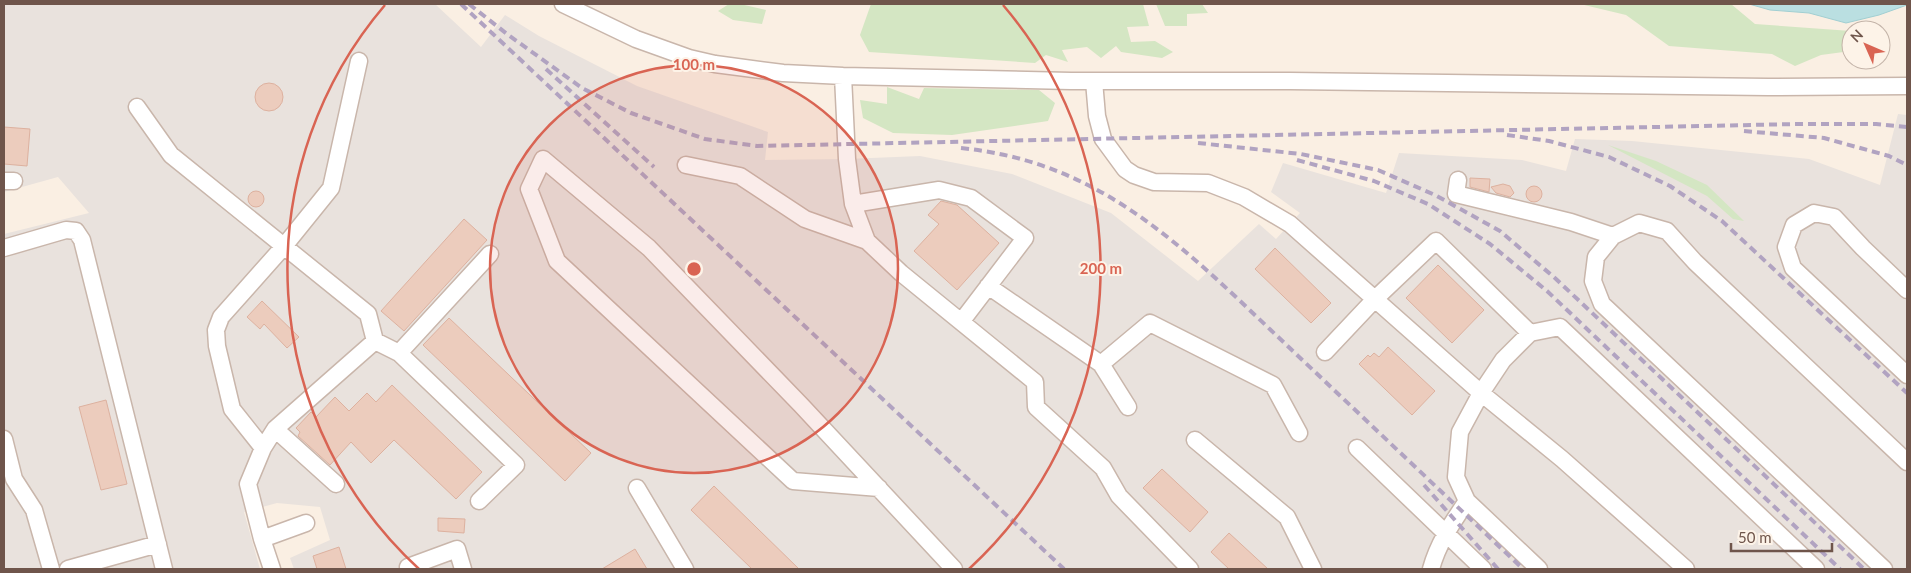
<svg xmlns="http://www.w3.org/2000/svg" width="1911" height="573" font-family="Lato,sans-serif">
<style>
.industrial{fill:#e9e2dd}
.green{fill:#d4e6c3}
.water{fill:#badfe1;stroke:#a1cfd2}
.building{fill:#ecccbd;stroke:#ddb19f}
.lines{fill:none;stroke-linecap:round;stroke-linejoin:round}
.minor-casing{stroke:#c9b6ab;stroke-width:19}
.minor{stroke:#fff;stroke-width:16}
.rail{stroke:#b1a3c1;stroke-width:4;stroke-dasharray:8 5;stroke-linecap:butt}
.ring{fill:none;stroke:#d96453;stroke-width:2.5}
.centre{fill:#d96453;stroke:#fdf3e8;stroke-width:2.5}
.ring-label{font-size:15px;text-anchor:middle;font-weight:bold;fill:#d96453;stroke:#fdf3e8;stroke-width:4;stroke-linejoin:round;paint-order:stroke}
</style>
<rect width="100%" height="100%" fill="#faefe3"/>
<path class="industrial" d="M4,4H435L481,47L505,15L539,36L637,86L768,132L765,160L847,159L920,156L1012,174L1111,213L1198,281L1259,224L1276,239L1300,213L1271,192L1283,163L1386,193L1399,153L1522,160L1566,171L1575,139L1632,141L1809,159L1880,185L1898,114L1907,115V569H294L290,558L330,540L320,507L277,503L244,512L260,569H4V234L89,213L58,177L4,192Z"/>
<path class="green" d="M729,4H740L766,10L762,24L733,20L718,11Z
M871,4H1143L1149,26L1127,27L1131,42L1155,41L1173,52L1162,58L1121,52L1116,46L1101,58L1087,47L1062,50L1068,62L1046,55L1035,63L869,52L860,35Z
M1156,4H1202L1208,13L1187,14V26H1165Z
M1580,4H1731L1755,24L1851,31V51L1821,55L1795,66L1772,54L1669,46L1626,15Z
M887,87L919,99L924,88L1039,90L1055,103L1048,121L952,135L893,133L863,118L860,100L887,104Z
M1608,145L1656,161L1707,185L1744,221L1733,219L1707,196Z"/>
<path class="water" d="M1749,4H1907V5L1879,15L1846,23L1809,13L1770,10Z"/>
<path class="building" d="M255 97a14 14 0 1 1 28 0a14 14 0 1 1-28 0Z
M4,127L30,129L27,166L4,164Z
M1470,178L1490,179L1489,192L1470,187Z
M1503,184L1510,186L1514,193L1510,197L1496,193L1491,187Z
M1526 194a8 8 0 1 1 16 0a8 8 0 1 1-16 0Z
M248 199a8 8 0 1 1 16 0a8 8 0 1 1-16 0Z
M941,201L957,205L999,243L957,290L914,251L939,224L928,215Z
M464,219L487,240L404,331L381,311Z
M1275,248L1331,303L1311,323L1255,269Z
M1438,265L1484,310L1452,343L1406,298Z
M262,301L299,337L287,348L264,324L260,329L247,317Z
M449,318L591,453L565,481L423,345Z
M1388,347L1435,391L1412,415L1359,364L1368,355L1370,357L1374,353L1379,357Z
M392,385L482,472L456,499L394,440L371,463L351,442L330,465L298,436L300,432L296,428L311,412L316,417L335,397L349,411L367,393L376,402Z
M106,400L127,484L101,490L79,407Z
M1162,469L1208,512L1190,532L1143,488Z
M714,486L799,569H752L691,510Z
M438,518L465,519L464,533L438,531Z
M1229,533L1268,569H1229L1211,552Z
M339,547L346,569H317L313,556Z
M635,549L647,569H602Z"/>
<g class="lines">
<g class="minor-casing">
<path id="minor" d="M563,4L636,39L689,58L715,64L783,73L843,76L1071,81H1290L1768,87L1907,86
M843,76L847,159L853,204L867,241L901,273L1035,382L1036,407L1103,468L1119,496L1190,569
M1094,81L1097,116L1103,139L1125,169L1134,175L1154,182L1208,183L1244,197L1290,224L1481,393L1562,459L1686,569
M137,107L171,155L368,314L375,341
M686,165L740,176L805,219L867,241
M1458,180L1456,194L1571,222L1613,236
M4,181H14
M853,204L939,190L971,198L1025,238L961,322
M4,248L66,230L76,231L82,240L164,569
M988,286L1101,364L1128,407
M1907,290L1863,248L1834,217L1814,213L1794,225L1786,247L1793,268L1907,375
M1325,352L1375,299L1436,241L1530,333
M399,353L490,254
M1101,364L1150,323L1273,385L1299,433
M275,429L336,484
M4,439L14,479L34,510L51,569
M1195,440L1287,517L1313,569
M263,448L232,409L217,346L216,330L221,317L285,245L331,188L359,61
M1357,448L1483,569
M637,488L685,569
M879,488L793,481L557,261L529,189L543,159L649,248L801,405L954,569
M262,539L306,523
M68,569L158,544
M272,569L262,539L248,484L263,448L275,429L375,341L399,353L516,465L479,501
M409,569L408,567L457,549L463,569
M1431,569C1438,543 1452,523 1467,501
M1539,569L1467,501L1456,477L1460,432L1481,393L1503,360L1530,333L1560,327L1816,569
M1884,569L1602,304L1593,281L1596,257L1613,236L1639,223L1667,231L1695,262L1907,462"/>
</g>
<use href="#minor" class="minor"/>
<path class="rail" d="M461,4L1064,569
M469,4L507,34L582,88L631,113L705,139L757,146L1797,124H1876L1907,127
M546,69L654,167
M1744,131L1824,138L1889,156L1907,165
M1507,135L1549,141L1609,157L1670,186L1722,221L1907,393
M1198,143L1301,154L1378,170L1435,195L1500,231L1556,279L1864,569
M961,148C1079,160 1155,221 1238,299L1523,569
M1297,160L1374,181L1428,204L1490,244L1547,291L1840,569
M1424,485L1498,569"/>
</g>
<circle cx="694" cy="269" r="204" fill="#d96453" fill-opacity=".12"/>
<g class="ring">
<circle cx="694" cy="269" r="204"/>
<path d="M419 569A407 407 0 0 1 385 5M1003 5A407 407 0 0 1 969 569"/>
</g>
<circle cx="694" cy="269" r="8" class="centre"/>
<g class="ring-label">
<text x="694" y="70">100 m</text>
<text x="1101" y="274">200 m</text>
</g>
<rect width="1911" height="573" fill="none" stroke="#6f554b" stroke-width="10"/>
<g transform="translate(1866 45) rotate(315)"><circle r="24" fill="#fdf3e8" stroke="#c4b4a9"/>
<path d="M0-4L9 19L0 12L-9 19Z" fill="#d96453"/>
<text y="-8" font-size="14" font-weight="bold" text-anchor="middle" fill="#6f554b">N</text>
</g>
<path d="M1731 543v8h101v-8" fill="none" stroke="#6f554b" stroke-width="2.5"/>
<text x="1738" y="543" font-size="15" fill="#6f554b" stroke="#fdf3e8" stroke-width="4" paint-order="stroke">50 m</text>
</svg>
